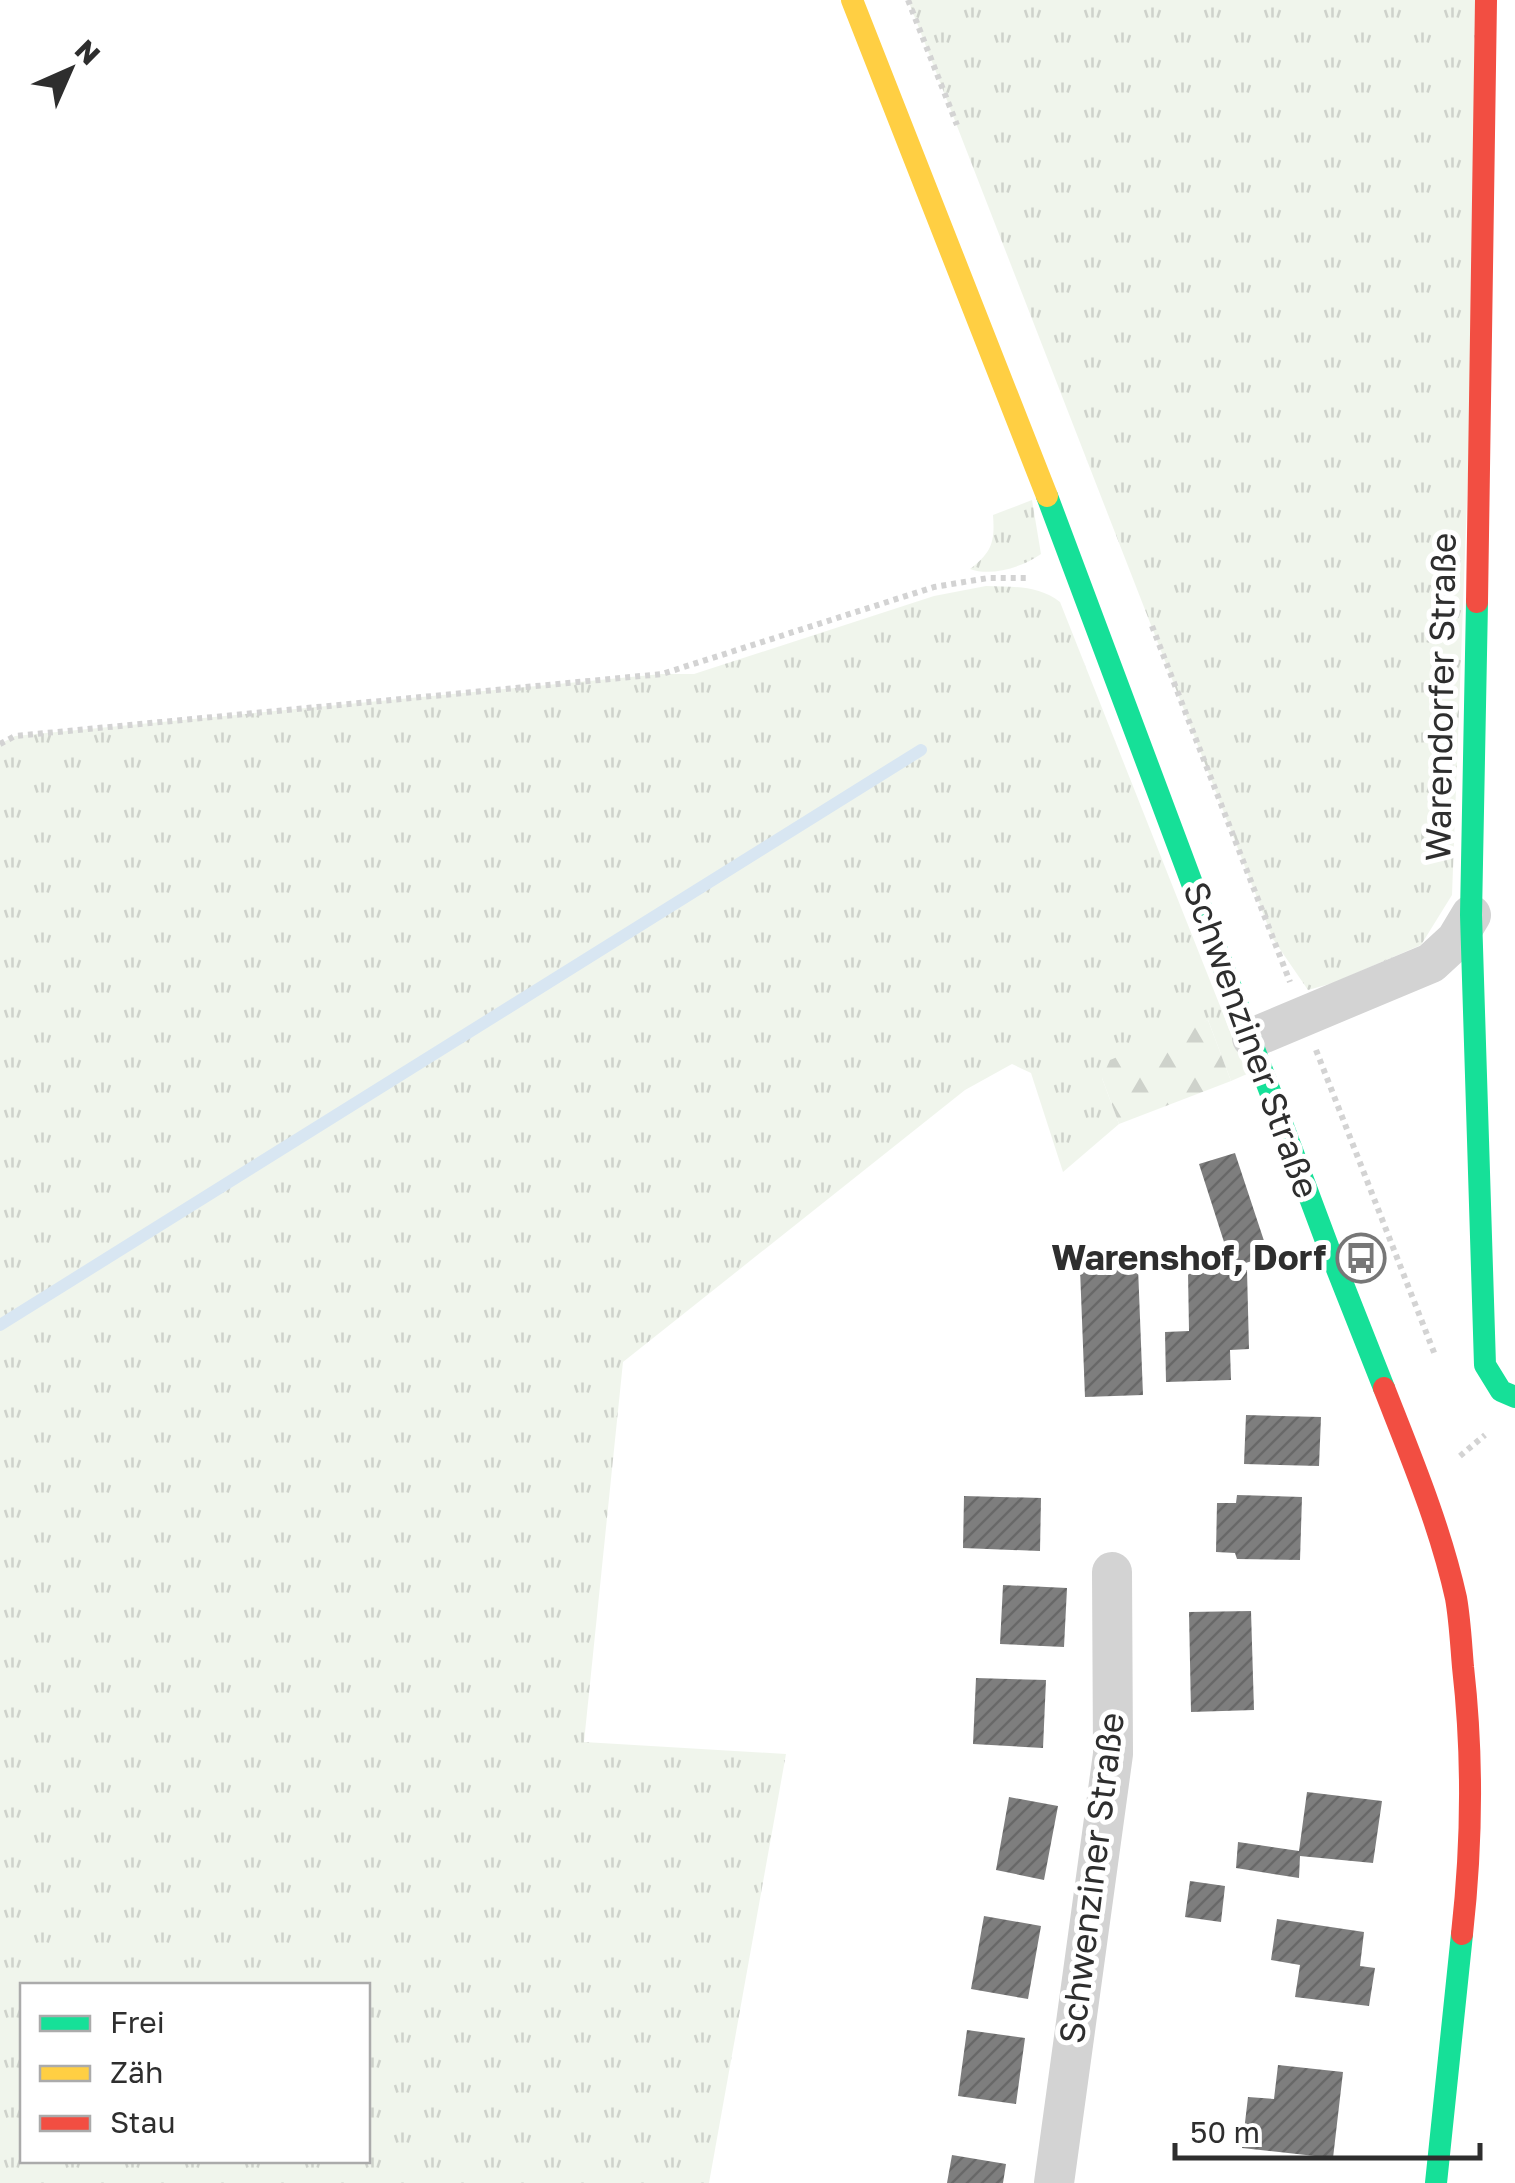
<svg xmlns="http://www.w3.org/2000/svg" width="1515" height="2183" font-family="'Golos Text',sans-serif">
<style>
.grass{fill:url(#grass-tufts);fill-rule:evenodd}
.forest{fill:url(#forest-firs)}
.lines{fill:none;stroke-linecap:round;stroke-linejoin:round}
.stream{stroke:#d8e6f2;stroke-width:12}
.building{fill:url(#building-hatch)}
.path{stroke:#d3d3d3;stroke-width:6;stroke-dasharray:5 5;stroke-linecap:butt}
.street{stroke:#d3d3d3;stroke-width:40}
.fast{stroke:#16e098;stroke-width:22}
.slow{stroke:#ffcf43;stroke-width:22}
.jam{stroke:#f24e42;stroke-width:22}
.labels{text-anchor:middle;stroke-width:10;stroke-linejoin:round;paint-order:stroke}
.street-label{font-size:35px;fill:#2e2e2e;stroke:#fff}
.poi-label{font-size:35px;font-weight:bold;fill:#2e2e2e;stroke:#fff;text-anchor:end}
</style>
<defs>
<pattern id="grass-tufts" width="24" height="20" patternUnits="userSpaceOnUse" patternTransform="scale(2.5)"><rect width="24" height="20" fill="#f0f5ec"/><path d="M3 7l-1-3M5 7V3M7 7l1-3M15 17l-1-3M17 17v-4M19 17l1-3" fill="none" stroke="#ced2cb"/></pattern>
<pattern id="forest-firs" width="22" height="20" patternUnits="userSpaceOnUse" patternTransform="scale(2.5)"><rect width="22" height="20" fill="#f0f5ec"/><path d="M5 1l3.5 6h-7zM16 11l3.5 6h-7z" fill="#ced2cb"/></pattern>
<pattern id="building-hatch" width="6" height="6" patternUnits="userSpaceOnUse" patternTransform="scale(2.5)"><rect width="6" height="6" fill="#7e7e7e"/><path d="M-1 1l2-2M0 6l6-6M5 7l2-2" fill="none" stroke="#686868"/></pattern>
</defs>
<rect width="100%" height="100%" fill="#fff"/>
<path class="grass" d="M908,0H1486L1452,895L1421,945L1333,983L1308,990L1273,939Z
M1032,500L1041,554C1023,567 991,577 970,569C992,552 995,542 993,515Z
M986,586C1013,587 1038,585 1060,602L1247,1074L1231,1081L1208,1020L1102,1078L1119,1124L1063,1172L1031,1073L1012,1064L965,1090L623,1362L584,1742L786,1754L709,2183H0V744L15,736L662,674H694L934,596ZM22,1986H368V2160H22Z"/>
<path class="forest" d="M1208,1020L1231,1081L1119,1124L1102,1078L1110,1060Z"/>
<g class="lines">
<path class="stream" d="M0,1325L921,750"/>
</g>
<path class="building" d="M1235,1153L1269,1256L1232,1267L1199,1164Z
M1138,1267L1143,1395L1085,1397L1080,1269Z
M1247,1270L1249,1349L1230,1350L1231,1380L1166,1382L1165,1332L1189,1331L1188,1272Z
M1246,1415L1321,1417L1319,1466L1244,1464Z
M1237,1495L1302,1497L1300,1560L1237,1559L1235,1553L1216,1552L1217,1503H1236Z
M964,1496L1041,1498L1040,1551L963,1548Z
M1003,1585L1067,1588L1064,1647L1000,1644Z
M1251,1611L1254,1710L1191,1712L1189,1612Z
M976,1678L1046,1680L1043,1748L973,1744Z
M1307,1792L1382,1801L1373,1863L1300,1856L1299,1878L1236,1868L1238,1842L1299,1851Z
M1009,1797L1058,1806L1044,1880L996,1870Z
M1190,1881L1225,1886L1221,1922L1185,1917Z
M984,1916L1041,1926L1028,1999L971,1989Z
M1277,1919L1364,1932L1360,1966L1375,1968L1369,2006L1295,1997L1300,1965L1271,1960Z
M967,2030L1025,2038L1016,2104L958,2096Z
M1278,2065L1343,2072L1333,2158L1242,2148L1248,2097L1274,2099Z
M952,2155L1006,2164L1003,2183H947Z"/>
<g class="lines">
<path class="path" d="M908,0L957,125
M1152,626L1290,982
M0,744L15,736L662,674L934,587L988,578H1030
M1316,1050L1435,1355
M1460,1456L1485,1435"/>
<path class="street" d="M1252,1038L1431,963L1456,940L1471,915
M1054,2183L1113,1754L1112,1572"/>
<path class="fast" d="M1047,496L1329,1249L1384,1388
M1477,602L1471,915L1485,1365L1501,1391L1515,1397
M1436,2183L1462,1934"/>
<path class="slow" d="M852,0L1047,496"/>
<path class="jam" d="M1477,602L1486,0
M1384,1388C1411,1457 1440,1526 1456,1598C1460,1621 1461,1644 1463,1667C1473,1755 1472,1845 1462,1934"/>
</g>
<defs>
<g id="bus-ring" transform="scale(2.5)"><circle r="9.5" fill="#fff" stroke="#777" stroke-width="1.5"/><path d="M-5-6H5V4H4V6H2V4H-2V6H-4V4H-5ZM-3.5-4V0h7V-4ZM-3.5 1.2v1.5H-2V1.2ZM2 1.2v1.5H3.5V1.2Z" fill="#777"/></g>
</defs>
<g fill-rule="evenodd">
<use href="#bus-ring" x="1361" y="1258"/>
</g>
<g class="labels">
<g class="street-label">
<text transform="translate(1441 697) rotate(-89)" y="12">Warendorfer Straße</text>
<text transform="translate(1251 1040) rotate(70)" y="12">Schwenziner Straße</text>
<text transform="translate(1092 1878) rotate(-83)" y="12">Schwenziner Straße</text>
</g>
<g class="poi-label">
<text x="1326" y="1270">Warenshof, Dorf</text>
</g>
</g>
<rect x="20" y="1983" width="350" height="180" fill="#ffffff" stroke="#ababab" stroke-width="2.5"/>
<rect x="40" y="2016" width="50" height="15" fill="#16e098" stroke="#ababab" stroke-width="2.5"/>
<text x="110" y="2033" font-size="30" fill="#2e2e2e">Frei</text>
<rect x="40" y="2066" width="50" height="15" fill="#ffcf43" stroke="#ababab" stroke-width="2.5"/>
<text x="110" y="2083" font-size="30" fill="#2e2e2e">Zäh</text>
<rect x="40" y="2116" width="50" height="15" fill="#f24e42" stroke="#ababab" stroke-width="2.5"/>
<text x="110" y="2133" font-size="30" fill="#2e2e2e">Stau</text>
<g transform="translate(70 70) rotate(45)" stroke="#ffffff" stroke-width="8" paint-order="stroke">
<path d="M0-8L18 38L0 25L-18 38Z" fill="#2e2e2e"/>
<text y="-15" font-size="28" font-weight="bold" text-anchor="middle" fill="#2e2e2e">N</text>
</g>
<path d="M1175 2143v15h305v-15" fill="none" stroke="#2e2e2e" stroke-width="5"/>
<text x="1190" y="2143" font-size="30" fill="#2e2e2e" stroke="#ffffff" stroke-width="8" paint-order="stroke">50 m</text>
</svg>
